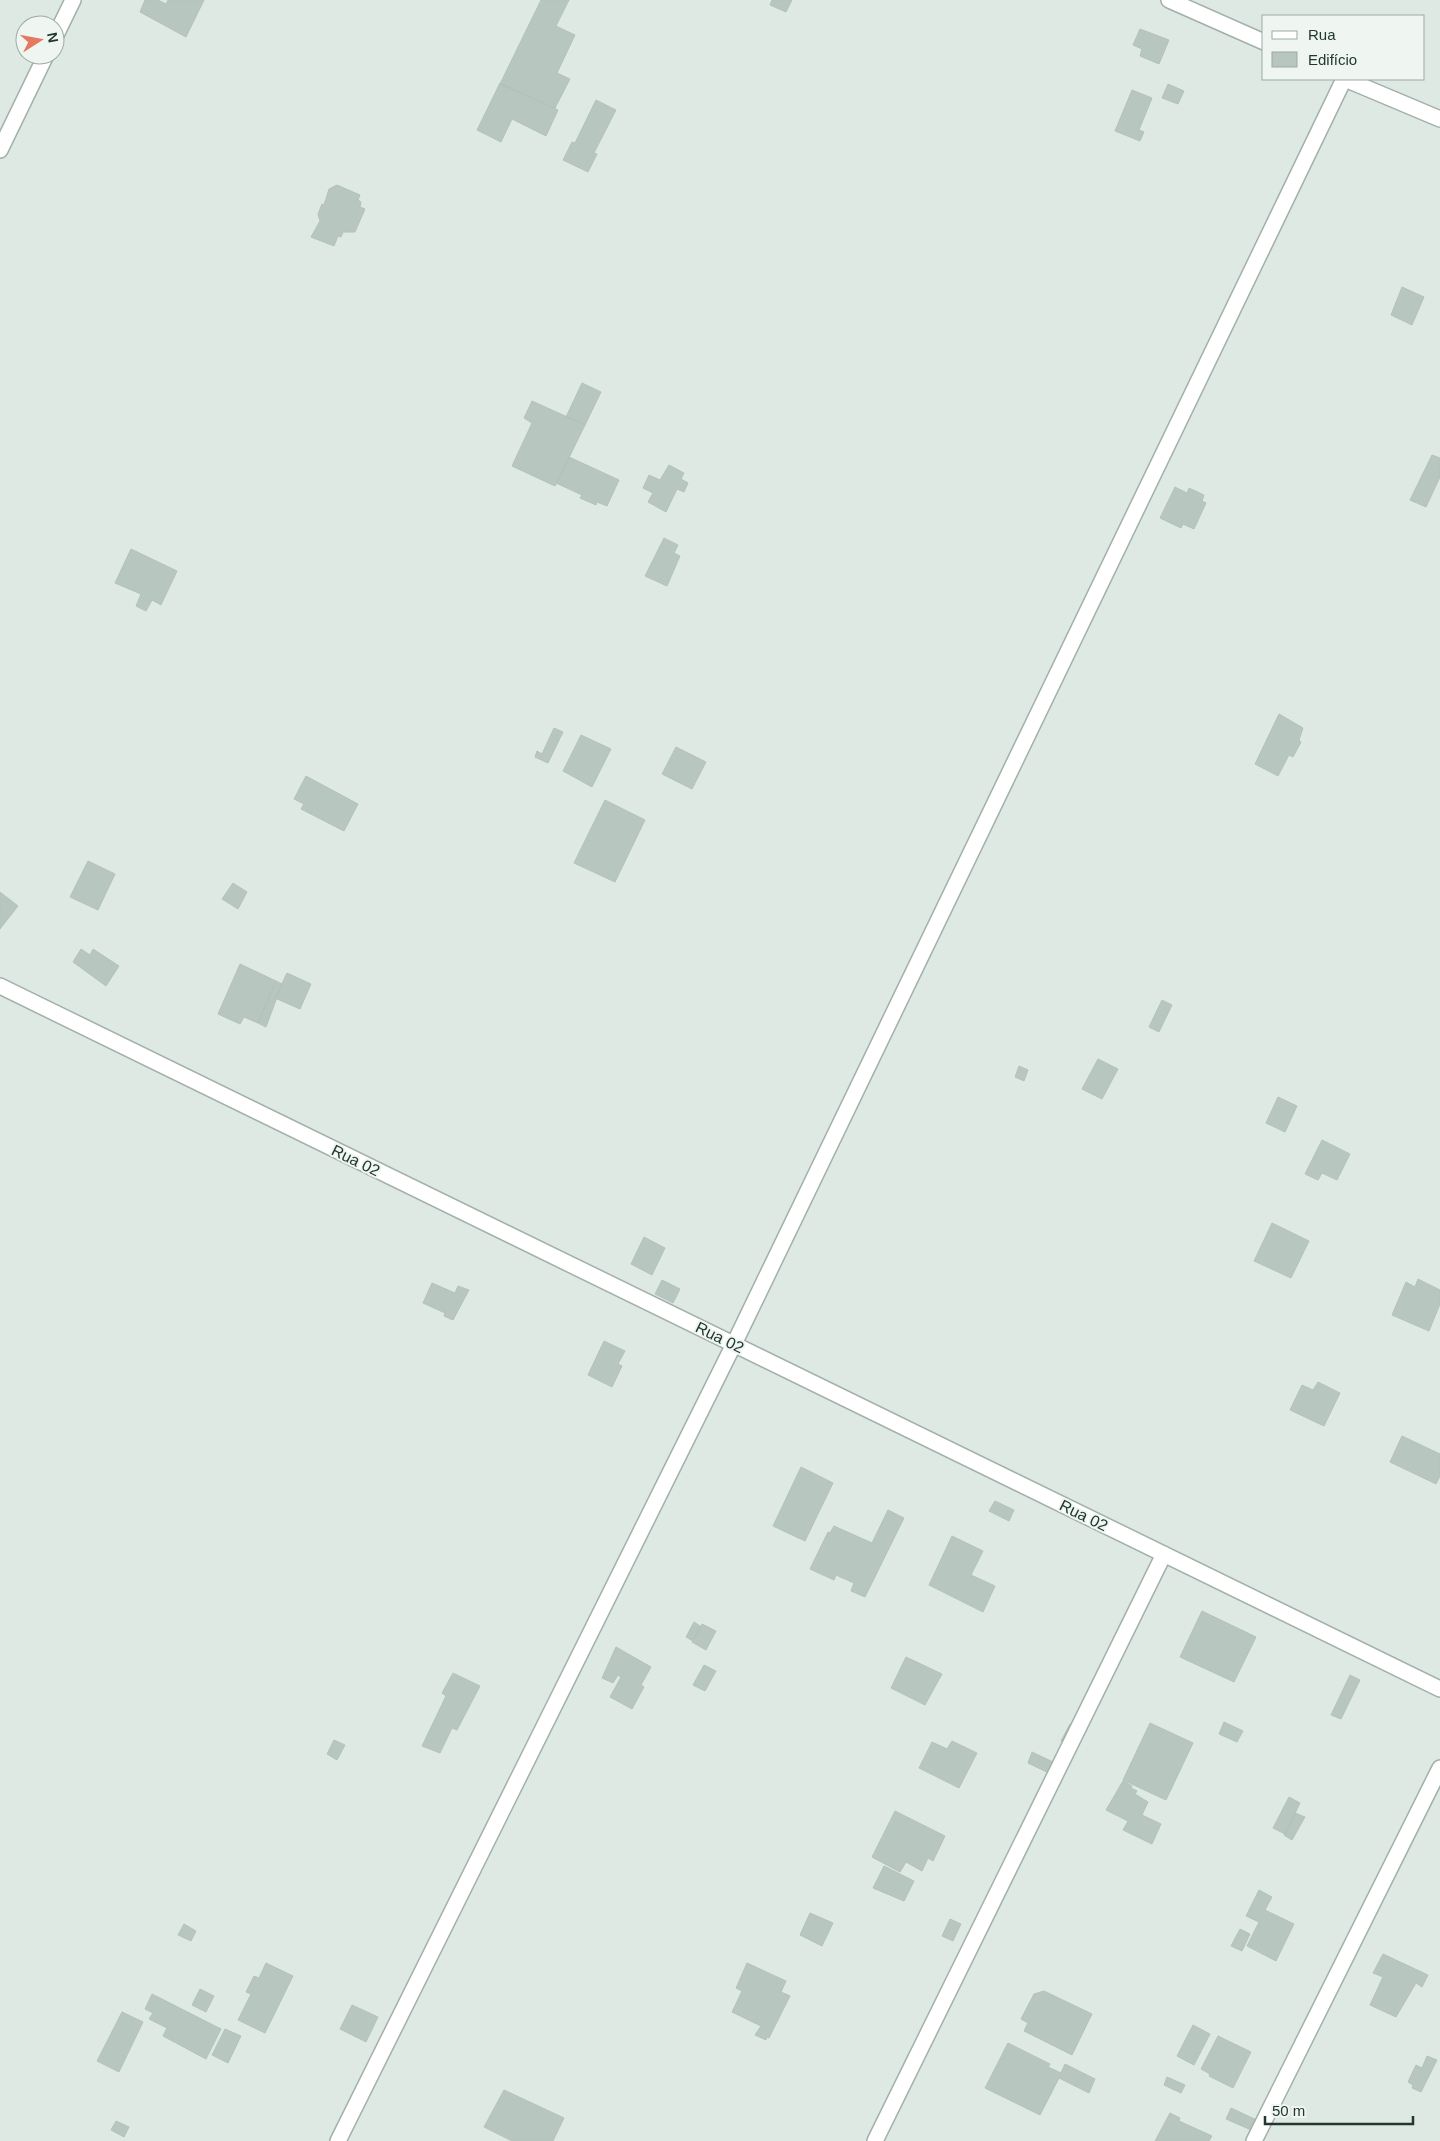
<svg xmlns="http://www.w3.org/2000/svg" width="1440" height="2141" font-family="Helvetica,sans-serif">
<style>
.building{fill:#b8c6c0;stroke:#b2c2ba}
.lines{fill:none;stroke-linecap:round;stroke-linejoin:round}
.minor-casing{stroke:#a3b0aa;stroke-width:18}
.minor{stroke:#fff;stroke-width:15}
.labels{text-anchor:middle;stroke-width:4;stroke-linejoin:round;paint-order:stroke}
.street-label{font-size:16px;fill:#223730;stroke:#eff6f2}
</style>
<rect width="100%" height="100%" fill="#dfe9e4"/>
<path class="building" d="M145,0H158L166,4L168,0H204L186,37L140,12Z
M541,0H569L556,26L575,35L557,73L570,79L555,108L500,84Z
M772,0H792L786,12L770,5Z
M1140,29L1169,40L1159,64L1140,56L1142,49L1133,45Z
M500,83L558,110L546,136L512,119L501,142L477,130Z
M1168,84L1184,91L1178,104L1162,98Z
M1132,90L1152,98L1139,130L1144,132L1140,141L1115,131Z
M596,100L616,110L594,153L597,154L588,172L563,160L572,142L575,143Z
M337,185L360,195L358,200L361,202L360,207L365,209L355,232H343L341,237L338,236L334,246L311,237L320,221L318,214L322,204L324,205L329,189Z
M1402,287L1424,297L1412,325L1391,315Z
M582,383L601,392L585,425L566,417Z
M532,401L585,425L555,486L512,466L532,423L524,418Z
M1432,455L1440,458V477L1426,507L1410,500Z
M569,457L619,480L607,506L597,502L596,505L580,498L582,495L556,483Z
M669,465L684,473L681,479L688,483L684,492L677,489L666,512L648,502L653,493L643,488L649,475L660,480Z
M1175,487L1187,493L1189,488L1204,495L1202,501L1206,503L1194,529L1183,524L1181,528L1160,518Z
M664,538L678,545L674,553L680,556L667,586L645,576Z
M131,549L177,571L161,605L152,600L146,611L136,606L141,594L115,583Z
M1279,714L1303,728L1299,740L1301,742L1293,757L1289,755L1278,776L1255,764Z
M554,728L563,732L548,763L535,757L537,751L542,754Z
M581,735L611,749L592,787L563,771Z
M676,747L706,762L692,789L662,774Z
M306,776L358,804L344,831L301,809L304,804L294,799Z
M605,800L645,820L615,882L574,863Z
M88,861L115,874L98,910L70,897Z
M233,883L247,892L238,909L222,899Z
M0,892L18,906L0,929Z
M81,949L90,955L93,949L119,966L106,986L73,962Z
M240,964L276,981L258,1023L244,1017L240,1024L218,1014Z
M287,973L311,984L300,1009L275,998Z
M276,981L282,984L266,1027L258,1023Z
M1162,1000L1172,1005L1159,1032L1149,1027Z
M1098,1059L1118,1069L1102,1099L1082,1089Z
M1019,1066L1028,1070L1024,1081L1015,1077Z
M1278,1097L1297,1106L1285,1132L1266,1123Z
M1322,1140L1350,1154L1337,1180L1322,1173L1318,1180L1305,1174Z
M1272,1223L1309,1241L1291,1278L1254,1261Z
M644,1237L665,1248L652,1275L631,1264Z
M1418,1279L1440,1290V1304L1429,1331L1392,1315L1406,1282L1415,1287Z
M662,1280L680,1289L673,1303L655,1294Z
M432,1283L455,1293L458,1286L469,1290L453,1320L444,1316L445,1313L423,1303Z
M604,1341L625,1351L618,1364L622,1366L612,1387L588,1375Z
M1318,1382L1340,1393L1324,1426L1290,1410L1302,1385L1313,1390Z
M1402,1436L1440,1454V1476L1436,1484L1390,1462Z
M801,1467L833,1483L805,1541L773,1526Z
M995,1501L1014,1510L1009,1521L989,1511Z
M888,1510L904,1518L865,1597L851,1591L854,1583L836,1575L834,1580L810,1569L828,1532L830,1533L834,1526L872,1543Z
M952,1536L983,1551L971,1575L995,1586L983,1612L929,1585Z
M1202,1611L1256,1637L1234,1682L1180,1657Z
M694,1622L700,1626L693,1641L686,1637Z
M702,1624L716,1631L706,1650L692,1642Z
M616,1647L651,1667L641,1685L644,1687L632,1709L610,1697L621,1677L618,1675L613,1683L602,1678Z
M906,1657L942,1674L925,1705L891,1688Z
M704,1665L716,1671L705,1691L693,1685Z
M453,1673L480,1686L457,1730L452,1728L440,1753L422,1746L446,1696L442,1693Z
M1350,1675L1360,1680L1341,1719L1331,1715Z
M1224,1722L1243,1731L1237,1742L1219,1734Z
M1150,1723L1193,1743L1166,1800L1123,1780Z
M1070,1724L1078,1728L1055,1776L1028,1763L1032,1752L1053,1762L1064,1742L1061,1741Z
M334,1740L345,1745L337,1760L327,1754Z
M952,1741L977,1753L959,1788L919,1768L932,1742L947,1749Z
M1123,1781L1132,1786L1131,1788L1137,1791L1135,1794L1148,1802L1142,1815L1161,1824L1152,1844L1123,1830L1128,1821L1106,1810Z
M1289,1797L1300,1803L1285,1834L1273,1828Z
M895,1811L945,1836L933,1861L928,1858L922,1871L906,1862L900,1872L872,1857Z
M1295,1813L1305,1817L1292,1840L1284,1835Z
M884,1866L914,1881L904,1901L873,1888Z
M1259,1890L1272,1897L1265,1910L1294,1924L1276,1961L1247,1946L1259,1922L1246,1916Z
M810,1913L833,1923L822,1946L800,1935Z
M950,1919L961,1924L953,1941L942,1936Z
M184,1924L196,1931L191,1941L178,1935Z
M1240,1929L1250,1934L1242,1951L1231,1946Z
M1383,1954L1428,1975L1422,1987L1416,1983L1396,2017L1370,2005L1383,1977L1373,1973Z
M266,1963L293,1976L265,2033L238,2020L251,1994L246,1992L254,1976L259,1978Z
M747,1963L786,1981L781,1992L790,1996L769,2038L767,2037L766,2040L755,2035L761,2026L732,2012L742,1991L736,1988Z
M200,1989L214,1996L206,2012L192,2005Z
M1044,1991L1092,2014L1072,2055L1024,2031L1028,2023L1021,2019L1034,1994Z
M152,1994L221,2029L206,2059L163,2036L167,2028L149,2019L153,2013L145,2009Z
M352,2005L378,2017L366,2042L340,2029Z
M122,2012L143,2022L119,2072L97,2061Z
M1193,2025L1210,2034L1194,2065L1177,2056Z
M225,2029L241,2036L228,2063L212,2055Z
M1218,2036L1251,2052L1233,2088L1209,2076L1210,2074L1201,2069Z
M1008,2043L1050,2064L1048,2067L1061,2073L1065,2064L1095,2079L1089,2093L1059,2078L1040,2115L985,2088Z
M1427,2056L1437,2060L1421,2092L1412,2088L1413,2085L1408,2082L1416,2065L1422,2068Z
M1167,2077L1185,2085L1181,2093L1164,2085Z
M504,2090L564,2118L553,2141H512L484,2127Z
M1231,2108L1263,2123L1258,2133L1226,2119Z
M1170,2113L1180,2118L1179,2121L1212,2136L1209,2141H1155Z
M116,2121L129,2127L124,2137L111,2130Z"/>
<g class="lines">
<g class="minor-casing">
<path id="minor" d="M1169,0L1264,42
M55,37L73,0
M1345,79L1440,119
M0,150L46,55
M0,986L1440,1689
M338,2141L734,1344L1344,79
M875,2141L1164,1554
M1254,2141L1440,1768"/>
</g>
<use href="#minor" class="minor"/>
</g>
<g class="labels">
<g class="street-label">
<text transform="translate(356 1160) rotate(26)" y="6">Rua 02</text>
<text transform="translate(720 1337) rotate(26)" y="6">Rua 02</text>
<text transform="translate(1084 1515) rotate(26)" y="6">Rua 02</text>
</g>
</g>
<rect x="1262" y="15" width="162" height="65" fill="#eff6f2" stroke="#9daaa4"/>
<rect x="1272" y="31" width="25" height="8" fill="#ffffff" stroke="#9daaa4"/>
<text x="1308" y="40" font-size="15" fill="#223730">Rua</text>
<rect x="1272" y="52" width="25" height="15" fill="#b8c6c0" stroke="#9daaa4"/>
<text x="1308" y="65" font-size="15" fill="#223730">Edifício</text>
<g transform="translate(40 40) rotate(79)"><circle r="24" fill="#eff6f2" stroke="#9daaa4"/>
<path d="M0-4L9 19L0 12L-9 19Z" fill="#e57860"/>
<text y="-8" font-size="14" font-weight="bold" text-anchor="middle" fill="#223730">N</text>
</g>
<path d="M1265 2116v8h148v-8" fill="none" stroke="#223730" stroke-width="2.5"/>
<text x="1272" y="2116" font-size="15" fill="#223730" stroke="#eff6f2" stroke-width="4" paint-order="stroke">50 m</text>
</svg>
